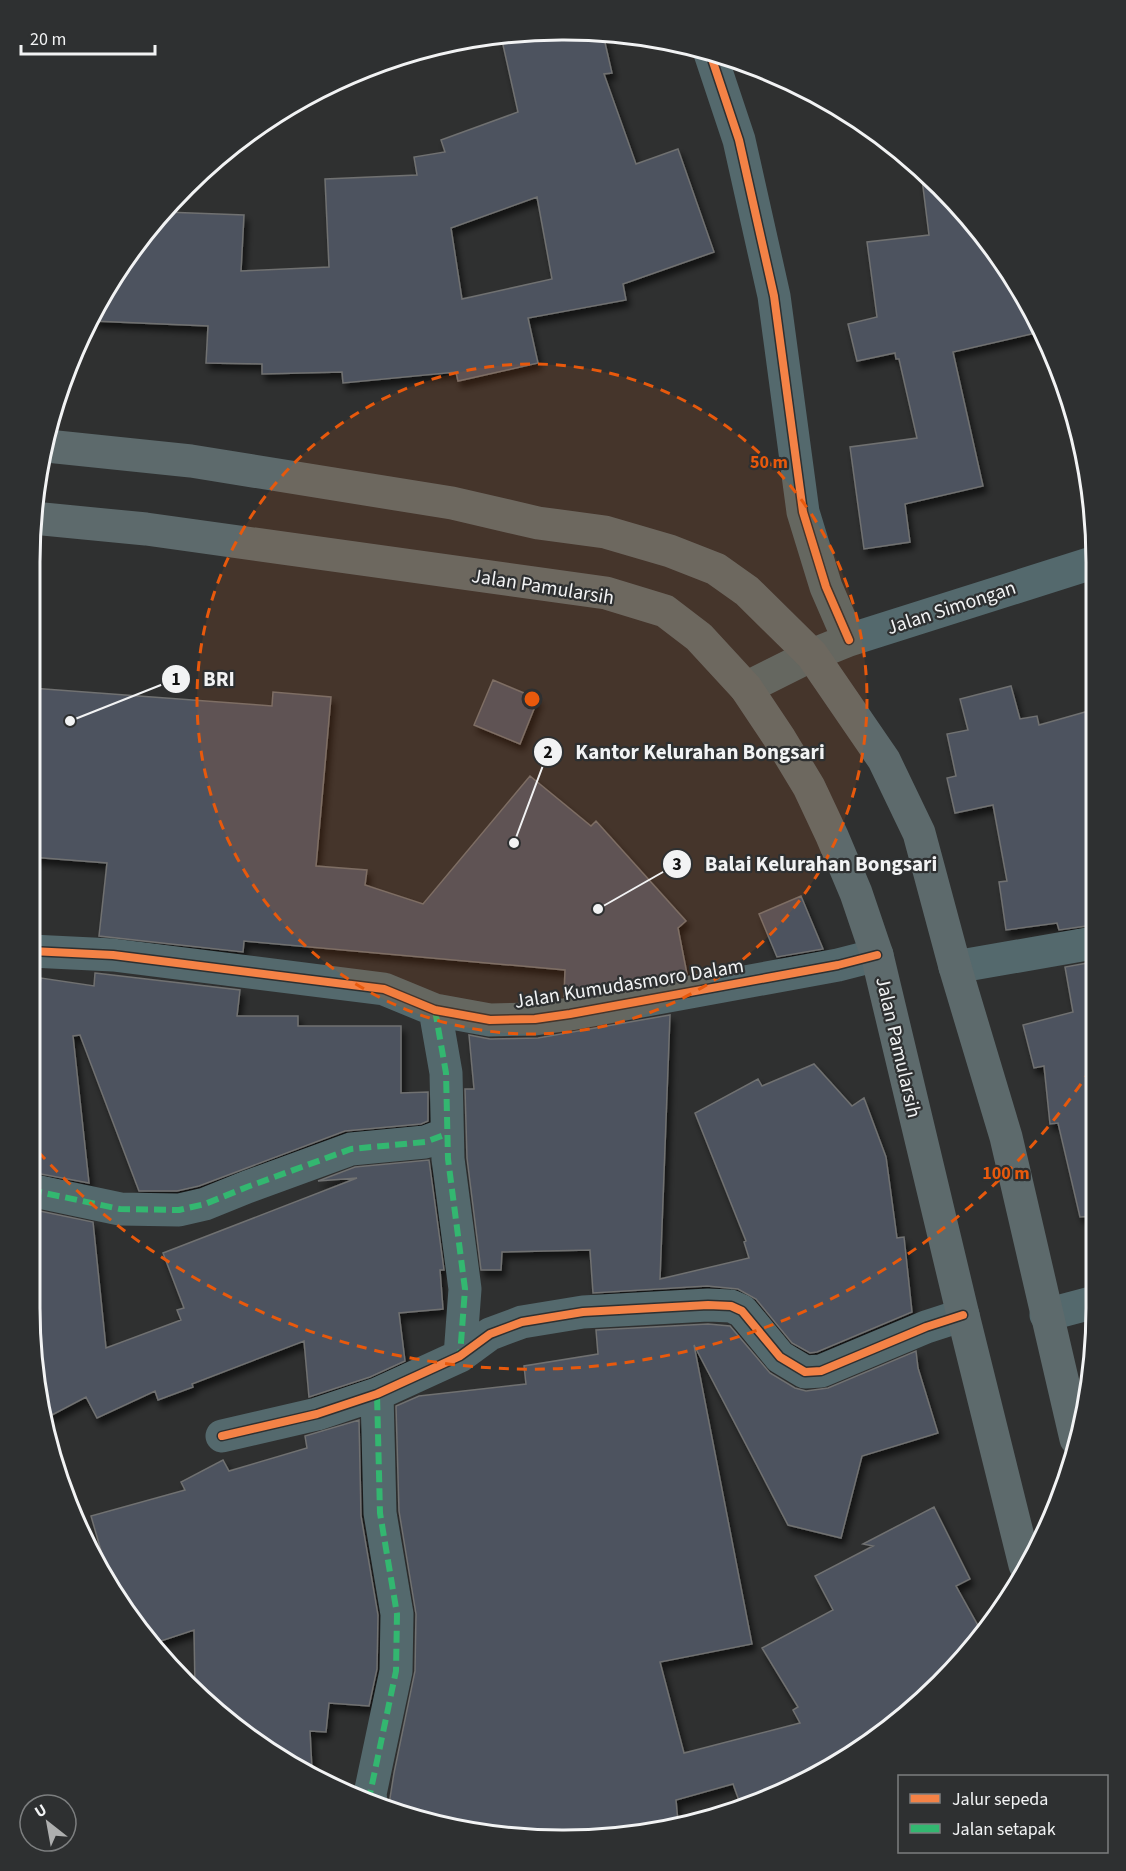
<svg xmlns="http://www.w3.org/2000/svg" width="1126" height="1871" font-family="'Source Sans 3',sans-serif">
<style>
.building{fill:#4d525e;stroke:#707171;stroke-width:1.5;fill-rule:evenodd;filter:url(#shadow)}
.lines{fill:none;stroke-linecap:round;stroke-linejoin:round}
.minor{stroke:#54696d;stroke-width:33}
.highway{stroke:#5d6a6c;stroke-width:33}
.quiet{stroke:#33b770;stroke-width:6;stroke-dasharray:12 6;stroke-linecap:butt}
.cycleway-casing{stroke:#2e3031;stroke-width:11}
.cycleway{stroke:#f48246;stroke-width:8}
.ring{fill:none;stroke:#e8590c;stroke-width:3;stroke-dasharray:10 8}
.labels{text-anchor:middle;stroke-width:4.5;stroke-linejoin:round;paint-order:stroke}
.street-label{font-size:20px;fill:#f2f3f4;stroke:#2e3031}
.rim{fill:none;stroke:#f2f3f4;stroke-width:3}
.centre{fill:#e8590c;stroke:#2e3031;stroke-width:3}
.ring-label{font-size:18px;text-anchor:middle;font-weight:bold;fill:#e8590c;stroke:#2e3031;stroke-width:4.5;stroke-linejoin:round;paint-order:stroke}
.leader{fill:none;stroke:#f2f3f4;stroke-width:2}
.callout-dot{fill:#f2f3f4;stroke:#2e3031;stroke-width:2}
.mark-label{font-size:18px;text-anchor:middle;font-weight:bold;fill:#111}
.callout-label{font-size:21px;text-anchor:middle;font-weight:bold;fill:#f2f3f4;stroke:#2e3031;stroke-width:4.5;stroke-linejoin:round;paint-order:stroke}
</style>
<defs>
<filter id="shadow"><feDropShadow dx="3.5" dy="6" stdDeviation="3" flood-color="#0009"/></filter>
</defs>
<rect width="100%" height="100%" fill="#2f3030"/>
<path class="building" d="M563,30L603,34L612,73L604,74L636,164L678,149L714,252L623,284L626,300L528,318L538,363L458,381L456,372L343,383L342,372L262,374V364L206,363L208,326L93,321L120,267L165,212L244,215L241,271L329,267L325,179L417,175L414,157L445,152L441,140L518,112L501,36ZM537,197L552,279L462,299L451,228Z
M921,171L940,186L1024,296L1040,332L953,352L983,486L905,504L910,542L864,549L850,447L917,438L899,359H896L895,353L857,361L848,324L877,317L867,242L929,235Z
M493,680L538,699L520,744L474,725Z
M1011,686L1020,719L1037,716L1039,725L1092,710L1093,925L1059,930L1057,923L1006,930L999,882L1007,881L993,805L955,813L947,778L956,776L947,734L968,730L960,699Z
M31,688L272,706L273,692L331,697L316,866L367,870L365,885L423,904L530,776L591,826L596,821L686,921L678,928L687,974L564,996L565,970L244,941L243,952L99,936L107,863L31,857Z
M801,896L823,949L777,957L759,914Z
M1093,962L1094,1216L1080,1217L1058,1123L1050,1124L1044,1066L1034,1068L1023,1025L1073,1012L1065,967Z
M95,973L240,990L237,1016H298V1026H401V1093L428,1092V1121L421,1124L345,1131L199,1186L177,1191H139L80,1035L73,1036L89,1183L30,1172V1053L41,978L94,986Z
M670,1015L660,1279L749,1258L744,1242L746,1241L695,1113L758,1079L762,1086L814,1064L852,1106L864,1098L886,1157L897,1238L904,1237L912,1312L817,1352L810,1353L792,1343L756,1299L738,1289L707,1286L593,1293L590,1250L502,1252L501,1270H481L467,1158L465,1089H474L469,1035L490,1039L538,1038Z
M429,1160L444,1270H440L443,1309L399,1313L405,1361L370,1377L309,1397L304,1341L192,1384L193,1387L158,1400L155,1391L97,1418L86,1397L48,1417L30,1308V1209L93,1222L106,1348L181,1320L177,1310L184,1308L163,1253L357,1178L318,1181L355,1167Z
M708,1324L730,1326L770,1373L795,1388L806,1391L828,1388L916,1351L918,1368L938,1433L862,1456L841,1538L788,1525L694,1345L752,1644L660,1662L684,1753L800,1723L793,1710L798,1707L762,1648L833,1610L815,1576L873,1546L863,1544L934,1507L970,1579L956,1586L981,1631L887,1731L742,1809L733,1784L676,1800L678,1822L563,1841L388,1811L394,1773L415,1671L416,1614L399,1511L396,1406L419,1396L526,1384L524,1366L598,1354L596,1330Z
M359,1420L361,1516L378,1615L377,1669L369,1706L329,1703L326,1732L310,1731L312,1770L239,1731L195,1688L194,1630L152,1644L140,1632L106,1568L91,1516L185,1490L181,1482L223,1460L229,1471L307,1448L305,1436Z"/>
<g class="lines">
<path class="minor" d="M710,53L739,140L774,296L803,512L826,587L849,640
M746,688L812,655L849,640L1092,563
M31,951L113,955L384,989L435,1010L490,1020L535,1019L570,1014L838,965L877,955
M955,967L1093,943
M435,1010L446,1073L448,1159L465,1289L460,1356
M30,1190L120,1209L179,1210L205,1204L247,1187L351,1149L425,1142L447,1134
M1046,1315L1095,1302
M222,1436L317,1414L377,1394L460,1356L490,1334L522,1322L583,1312L708,1305L731,1306L742,1311L780,1357L805,1372L821,1371L926,1327L963,1315
M371,1802L370,1794L396,1671L397,1614L380,1513L377,1394"/>
<path class="highway" d="M47,446L191,461L452,503L538,523L605,532L670,551L716,569L747,591L812,655L884,760L919,833L955,967L1006,1137L1076,1439
M33,518L146,529L606,593L665,611L699,637L746,688L780,739L809,787L832,836L856,893L877,955L963,1315L1025,1565"/>
<path class="quiet" d="M435,1010L446,1073L448,1159L465,1289L460,1356
M30,1190L120,1209L179,1210L205,1204L247,1187L351,1149L425,1142L447,1134
M371,1802L370,1794L396,1671L397,1614L380,1513L377,1394"/>
<g class="cycleway-casing">
<path id="cycleway" d="M710,53L739,140L774,296L803,512L826,587L849,640
M31,951L113,955L384,989L435,1010L490,1020L535,1019L570,1014L838,965L877,955
M222,1436L317,1414L377,1394L460,1356L490,1334L522,1322L583,1312L708,1305L731,1306L742,1311L780,1357L805,1372L821,1371L926,1327L963,1315"/>
</g>
<use href="#cycleway" class="cycleway"/>
</g>
<circle cx="532" cy="699" r="335" fill="#e8590c" fill-opacity=".12"/>
<g class="ring">
<circle cx="532" cy="699" r="335"/>
<path d="M1091 1069A670 670 0 0 1 34 1147M643 38A670 670 0 0 1 700 50"/>
</g>
<g class="labels">
<g class="street-label">
<text transform="translate(543 586) rotate(9)" y="7">Jalan Pamularsih</text>
<text transform="translate(951 607) rotate(-18)" y="7">Jalan Simongan</text>
<text transform="translate(629 983) rotate(-9)" y="7">Jalan Kumudasmoro Dalam</text>
<text transform="translate(899 1047) rotate(77)" y="7">Jalan Pamularsih</text>
</g>
</g>
<path d="M0 0H1126V1871H0ZM562 40H564A522 522 0 0 1 1086 562V1308A522 522 0 0 1 564 1830H562A522 522 0 0 1 40 1308V562A522 522 0 0 1 562 40Z" fill="#2e3031" fill-rule="evenodd"/>
<path class="rim" d="M562 40H564A522 522 0 0 1 1086 562V1308A522 522 0 0 1 564 1830H562A522 522 0 0 1 40 1308V562A522 522 0 0 1 562 40Z"/>
<circle cx="532" cy="699" r="9" class="centre"/>
<g class="ring-label">
<text x="769" y="468">50 m</text>
<text x="1006" y="1179">100 m</text>
</g>
<path class="leader" d="M70 721L176 679M514 843L548 752M598 909L677 864"/>
<g class="callout-dot">
<circle cx="70" cy="721" r="6"/>
<circle cx="514" cy="843" r="6"/>
<circle cx="598" cy="909" r="6"/>
<circle cx="176" cy="679" r="15"/>
<circle cx="548" cy="752" r="15"/>
<circle cx="677" cy="864" r="15"/>
</g>
<g class="mark-label">
<text x="176" y="685">1</text>
<text x="548" y="758">2</text>
<text x="677" y="870">3</text>
</g>
<g class="callout-label">
<text x="219" y="686">BRI</text>
<text x="700" y="759">Kantor Kelurahan Bongsari</text>
<text x="821" y="871">Balai Kelurahan Bongsari</text>
</g>
<rect x="898" y="1775" width="210" height="78" fill="#2e3031" stroke="#7c7e7f" stroke-width="1.5"/>
<rect x="910" y="1794" width="30" height="9" fill="#f48246" stroke="#7c7e7f" stroke-width="1.5"/>
<text x="952" y="1805" font-size="18" fill="#f2f3f4">Jalur sepeda</text>
<rect x="910" y="1824" width="30" height="9" fill="#33b770" stroke="#7c7e7f" stroke-width="1.5"/>
<text x="952" y="1835" font-size="18" fill="#f2f3f4">Jalan setapak</text>
<g transform="translate(48 1823) rotate(329)"><circle r="28" fill="#2e3031" stroke="#7c7e7f" stroke-width="1.5"/>
<path d="M0-4.5L10 22L0 15L-10 22Z" fill="#aeafaf"/>
<text y="-9" font-size="16" font-weight="bold" text-anchor="middle" fill="#f2f3f4">U</text>
</g>
<path d="M21 45v9h134v-9" fill="none" stroke="#f2f3f4" stroke-width="3"/>
<text x="30" y="45" font-size="18" fill="#f2f3f4" stroke="#2e3031" stroke-width="4.5" paint-order="stroke">20 m</text>
</svg>
